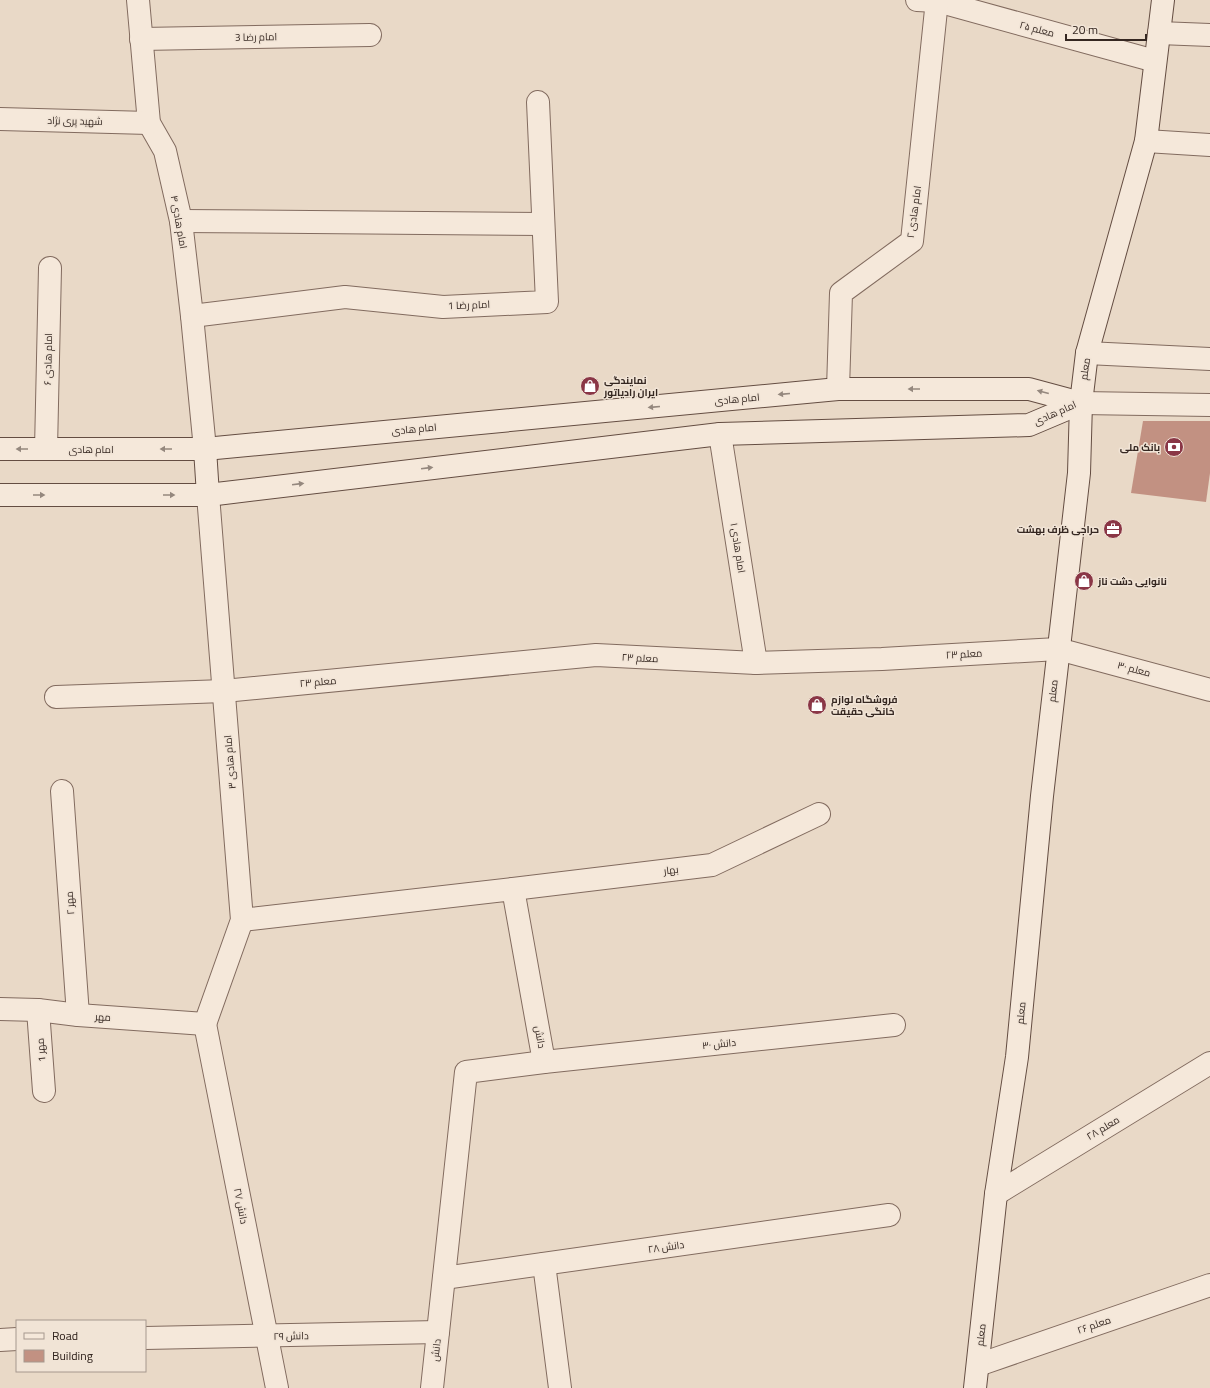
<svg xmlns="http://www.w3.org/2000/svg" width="1210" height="1388" viewBox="0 0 1210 1388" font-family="Georgia,Cairo,serif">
<rect width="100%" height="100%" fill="#e9d9c7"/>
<path fill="#c29182" d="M1143 421H1210V473L1206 502 1131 493Z"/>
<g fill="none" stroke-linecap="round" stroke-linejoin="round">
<defs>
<g id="street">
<path d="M138 0 149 123 165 151 181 221 192 316 205 449"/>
<path d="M917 0 937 1 1155 61"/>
<path d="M1159 33 1210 35"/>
<path d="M141 39 370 35"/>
<path d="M0 119 149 123"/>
<path d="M1146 141 1210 145"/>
<path d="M181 221 543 224"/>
<path d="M192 316 345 297 443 307 547 302 538 102"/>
<path d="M1087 353 1210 359"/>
<path d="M838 389 841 293 912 241 937 0"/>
<path d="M1081 403 1210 405"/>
<path d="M720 434 756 663"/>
<path d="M46 449 50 268"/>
<path d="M56 697 224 691 596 655 756 663 882 659 1058 649 1210 690"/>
<path d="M62 791 78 1015"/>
<path d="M513 889 712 865 819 814"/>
<path d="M242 920 513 889 544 1062"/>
<path d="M0 1009 38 1010 78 1015 205 1024"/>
<path d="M38 1010 44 1091"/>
<path d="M205 1024 242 920 208 495"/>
<path d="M205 1024 277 1388"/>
<path d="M996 1194 1210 1063"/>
<path d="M544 1264 560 1388"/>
<path d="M444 1278 889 1215"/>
<path d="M145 1338 438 1332"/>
<path d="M0 1340 17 1339"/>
<path d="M978 1365 1210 1285"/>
<path d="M432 1388 466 1072 544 1062 894 1025"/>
</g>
<g id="secondary">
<path d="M0 449H205L838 389H1029L1081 403"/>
<path d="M205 449 208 495"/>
<path d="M0 495H208L720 434 1029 425 1081 403"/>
<path d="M975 1388 996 1194 1017 1057 1042 796 1079 473 1081 403 1087 353 1146 141 1163 0"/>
</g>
</defs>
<use href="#street" stroke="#826b5f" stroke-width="24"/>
<use href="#secondary" stroke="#644d42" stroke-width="24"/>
<use href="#street" stroke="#f5e8da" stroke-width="22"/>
<use href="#secondary" stroke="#f5e8da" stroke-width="22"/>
</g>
<defs><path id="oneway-solid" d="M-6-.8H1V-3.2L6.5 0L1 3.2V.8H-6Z"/></defs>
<g fill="#95887e">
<use href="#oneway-solid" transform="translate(914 389) rotate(180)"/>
<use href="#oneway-solid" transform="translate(1043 392) rotate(-165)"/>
<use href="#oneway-solid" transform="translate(784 394) rotate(175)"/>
<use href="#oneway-solid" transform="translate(654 407) rotate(175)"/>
<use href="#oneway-solid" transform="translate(22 449) rotate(180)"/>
<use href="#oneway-solid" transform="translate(166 449) rotate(180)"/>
<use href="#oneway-solid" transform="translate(427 468) rotate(-7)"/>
<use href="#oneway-solid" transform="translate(298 484) rotate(-7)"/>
<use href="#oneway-solid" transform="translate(39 495)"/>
<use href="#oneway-solid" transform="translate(169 495)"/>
</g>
<defs>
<symbol id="shop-disc" viewBox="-11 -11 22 22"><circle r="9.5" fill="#8a3646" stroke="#f1e4d6"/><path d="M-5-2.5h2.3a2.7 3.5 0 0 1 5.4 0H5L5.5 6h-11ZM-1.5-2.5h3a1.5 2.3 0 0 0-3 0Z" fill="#fff"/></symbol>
<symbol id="bank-disc" viewBox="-11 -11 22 22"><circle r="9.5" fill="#8a3646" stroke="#f1e4d6"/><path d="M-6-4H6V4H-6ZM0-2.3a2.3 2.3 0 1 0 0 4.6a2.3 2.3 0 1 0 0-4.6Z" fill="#fff"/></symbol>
<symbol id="office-disc" viewBox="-11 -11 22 22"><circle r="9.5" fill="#8a3646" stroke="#f1e4d6"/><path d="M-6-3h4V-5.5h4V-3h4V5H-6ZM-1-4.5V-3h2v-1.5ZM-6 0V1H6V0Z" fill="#fff"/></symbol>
</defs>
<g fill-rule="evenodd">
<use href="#shop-disc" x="579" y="375" width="22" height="22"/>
<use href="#bank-disc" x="1163" y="436" width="22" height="22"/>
<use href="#office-disc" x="1102" y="518" width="22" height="22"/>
<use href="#shop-disc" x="1073" y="570" width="22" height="22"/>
<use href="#shop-disc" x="806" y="694" width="22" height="22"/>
</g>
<g text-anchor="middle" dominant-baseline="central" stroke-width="3" stroke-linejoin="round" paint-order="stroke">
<g font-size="10" fill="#352721" stroke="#f1e4d6">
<text transform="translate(1037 29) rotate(15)">معلم ۲۵</text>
<text transform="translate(256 37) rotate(-1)">امام رضا 3</text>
<text transform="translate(75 121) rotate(1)">شهید پری نژاد</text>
<text transform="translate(914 212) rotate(-82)">امام هادی ٢</text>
<text transform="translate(179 222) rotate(80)">امام هادی ۴</text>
<text transform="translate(469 305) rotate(-2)">امام رضا 1</text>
<text transform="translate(48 359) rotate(-89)">امام هادی ۶</text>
<text transform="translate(1085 369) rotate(-82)">معلم</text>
<text transform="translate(737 399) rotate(-5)">امام هادی</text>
<text transform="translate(1055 413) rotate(-24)">امام هادی</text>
<text transform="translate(414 429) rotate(-5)">امام هادی</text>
<text x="91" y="449">امام هادی</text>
<text transform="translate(738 548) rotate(81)">امام هادی ١</text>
<text transform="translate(964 654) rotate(-3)">معلم ۲۳</text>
<text transform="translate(640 658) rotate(3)">معلم ۲۳</text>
<text transform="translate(1134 669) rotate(15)">معلم ۳۰</text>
<text transform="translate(318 682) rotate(-5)">معلم ۲۳</text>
<text transform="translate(1053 691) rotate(-84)">معلم</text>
<text transform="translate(230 762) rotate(-95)">امام هادی ٣</text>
<text transform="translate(671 870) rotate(-7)">بهار</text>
<text transform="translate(70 903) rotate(-94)">مهر ۲</text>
<text transform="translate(1021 1013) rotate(-85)">معلم</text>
<text transform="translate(103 1017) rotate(4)">مهر</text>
<text transform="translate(540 1037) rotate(80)">دانش</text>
<text transform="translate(719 1044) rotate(-6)">دانش ۳۰</text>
<text transform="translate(41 1050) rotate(-95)">مهر 1</text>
<text transform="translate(1103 1128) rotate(-31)">معلم ۲۸</text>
<text transform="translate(241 1206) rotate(79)">دانش ۲۷</text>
<text transform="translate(666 1247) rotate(-8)">دانش ۲۸</text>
<text transform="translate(1094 1325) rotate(-19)">معلم ۲۶</text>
<text transform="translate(981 1335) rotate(-84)">معلم</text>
<text transform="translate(291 1336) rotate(-1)">دانش ٢٩</text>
<text transform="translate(436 1350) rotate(-84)">دانش</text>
</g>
<g font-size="10" font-weight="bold" fill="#352721" stroke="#f1e4d6" text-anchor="start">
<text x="604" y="380">نمایندگی<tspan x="604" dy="12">ایران رادیاتور</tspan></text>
<text x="1160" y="447" text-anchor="end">بانک ملی</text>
<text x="1099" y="529" text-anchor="end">حراجی ظرف بهشت</text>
<text x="1098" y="581">نانوایی دشت ناز</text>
<text x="831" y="699">فروشگاه لوازم<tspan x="831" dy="12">خانگی حقیقت</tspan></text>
</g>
</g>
<rect x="16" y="1320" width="130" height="52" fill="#f1e4d6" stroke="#a6988e"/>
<rect x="24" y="1333" width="20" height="6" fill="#f5e8da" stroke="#a6988e"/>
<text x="52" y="1340" font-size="12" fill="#352721">Road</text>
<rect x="24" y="1350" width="20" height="12" fill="#c29182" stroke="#a6988e"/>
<text x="52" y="1360" font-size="12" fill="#352721">Building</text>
<path d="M1066 34v6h80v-6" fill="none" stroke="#352721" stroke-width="2"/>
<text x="1072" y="34" font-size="12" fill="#352721" stroke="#f1e4d6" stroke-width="3" paint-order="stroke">20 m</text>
</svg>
